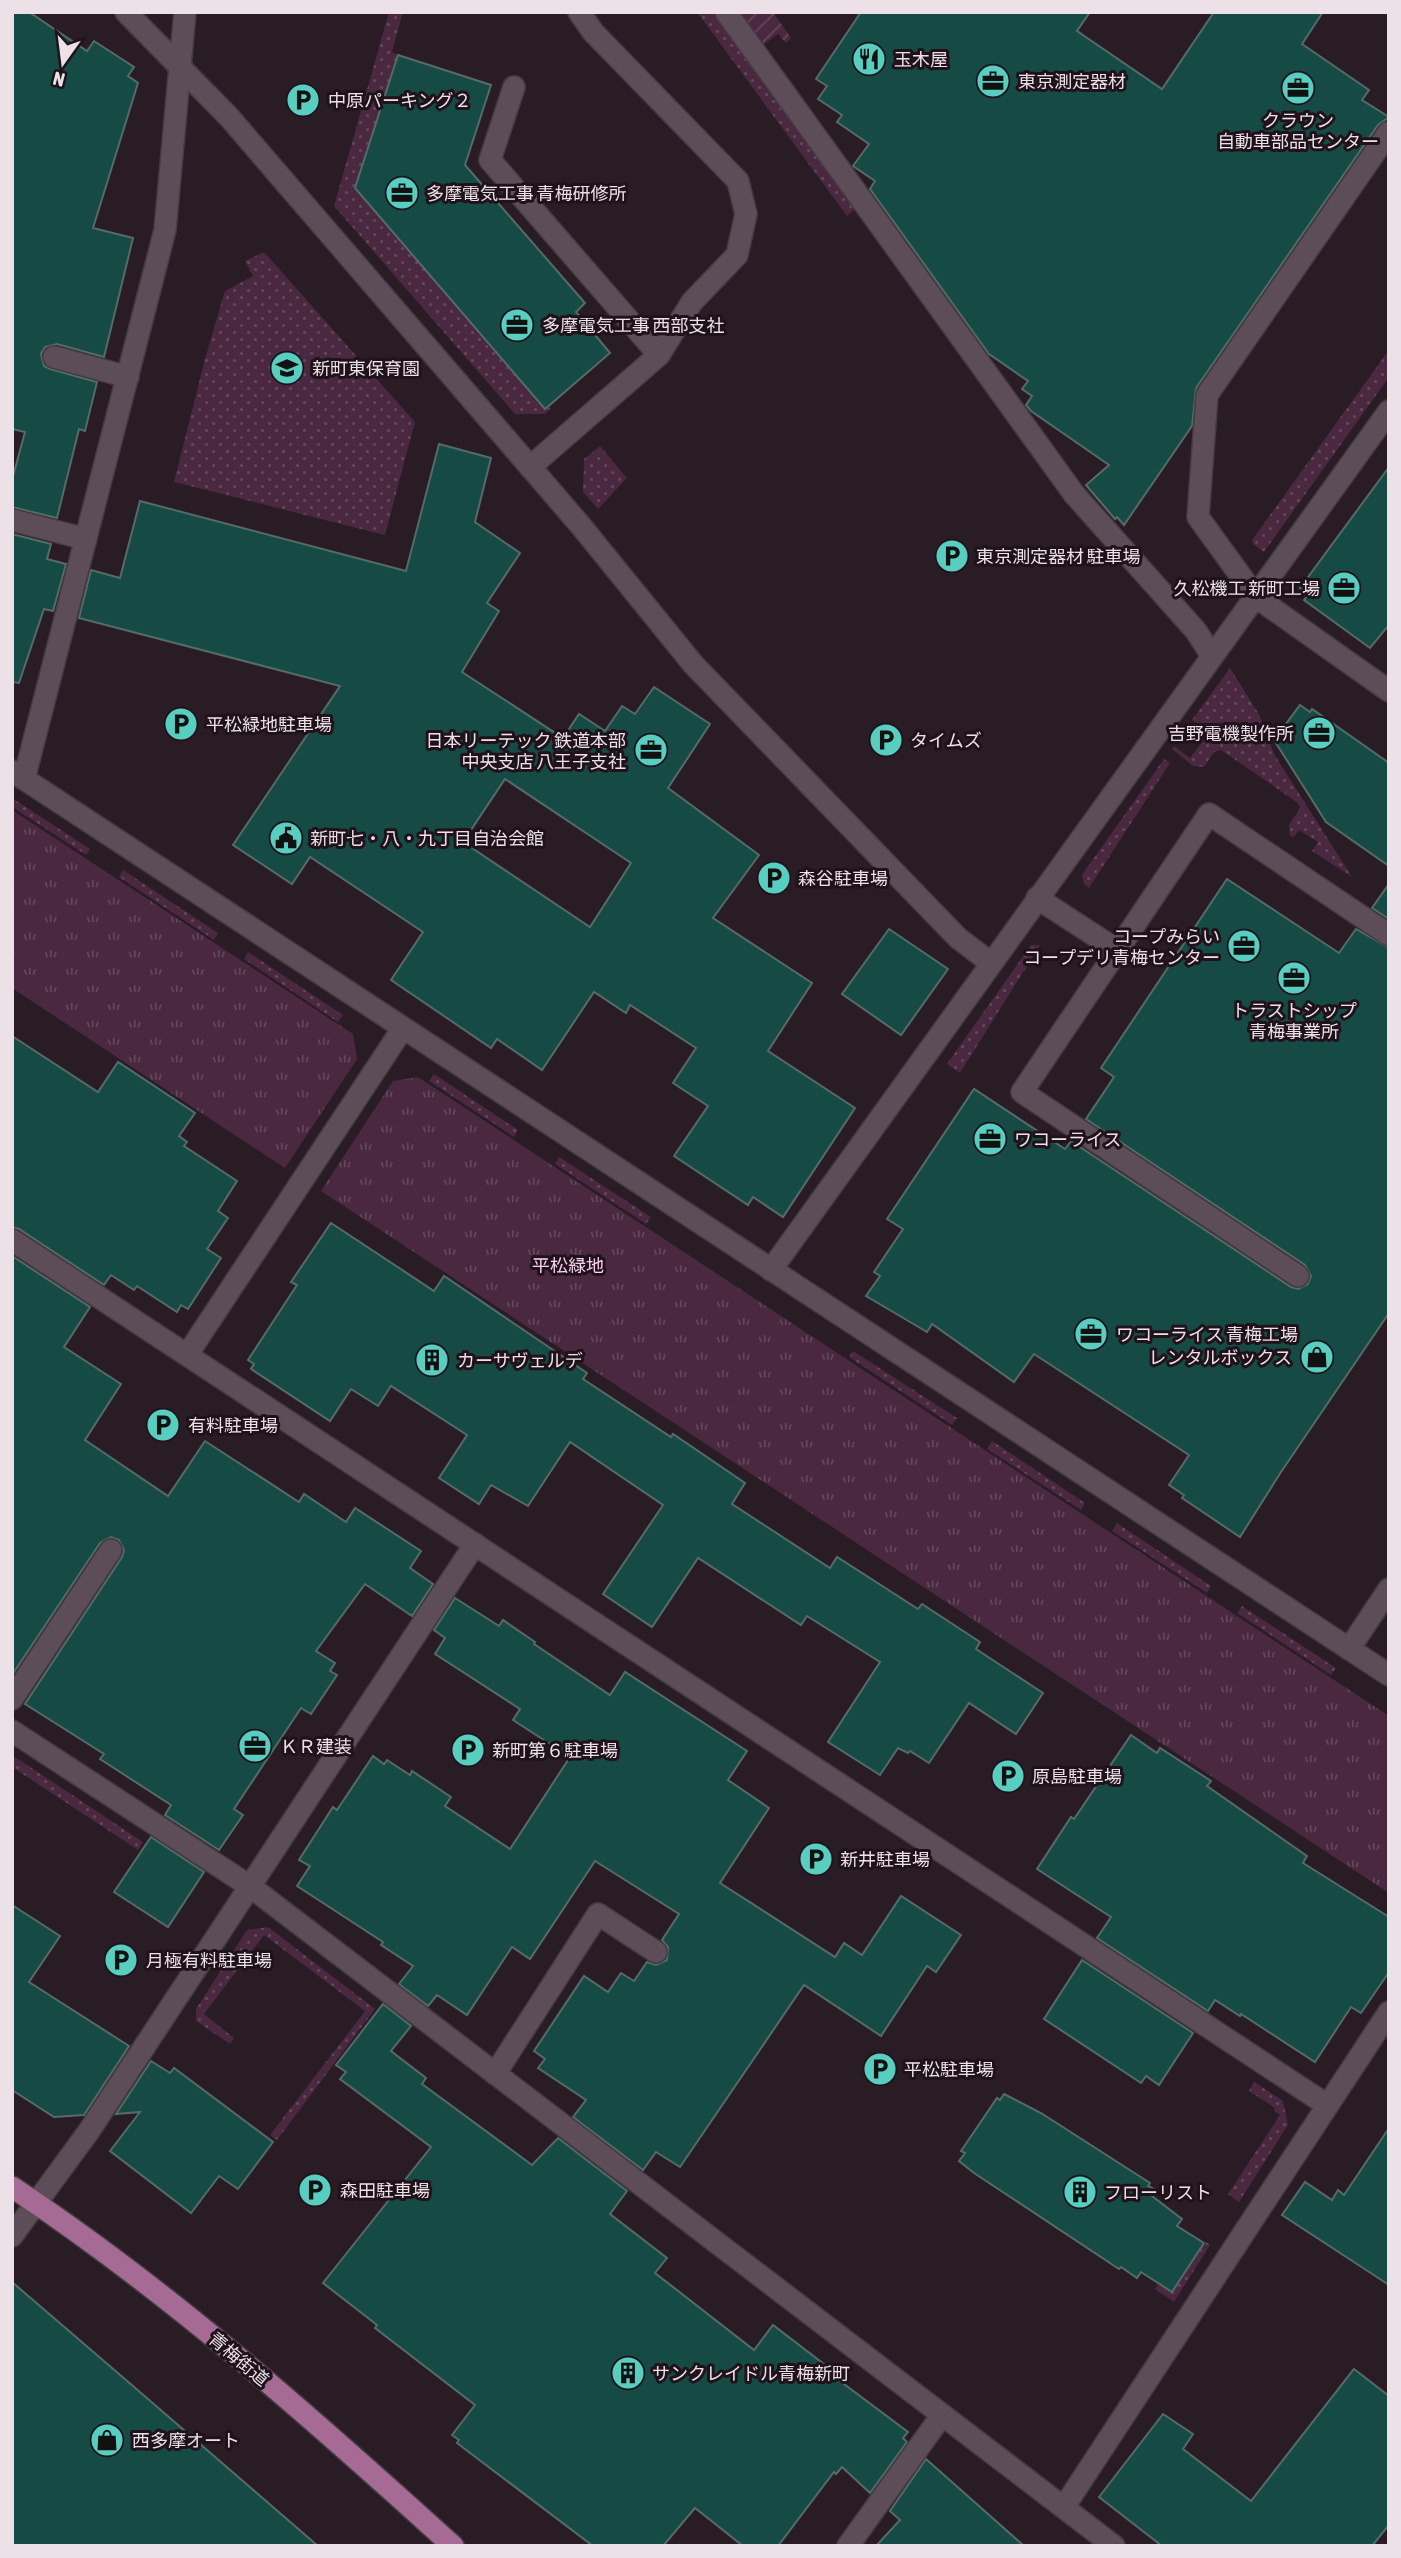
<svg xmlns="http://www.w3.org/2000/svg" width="1401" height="2558" viewBox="0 0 1401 2558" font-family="'Asap Condensed','Noto Sans JP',sans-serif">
<defs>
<pattern id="grass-dots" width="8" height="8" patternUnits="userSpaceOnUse" patternTransform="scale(1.75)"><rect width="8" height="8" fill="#492840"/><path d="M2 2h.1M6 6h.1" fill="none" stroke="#63475c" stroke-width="1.8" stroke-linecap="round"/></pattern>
<pattern id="park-tufts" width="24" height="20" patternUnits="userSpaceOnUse" patternTransform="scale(1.75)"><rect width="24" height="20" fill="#492840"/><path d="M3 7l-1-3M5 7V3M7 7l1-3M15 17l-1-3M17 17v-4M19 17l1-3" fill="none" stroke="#63475c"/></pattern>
<pattern id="garden-furrows" width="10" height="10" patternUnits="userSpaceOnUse" patternTransform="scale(1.75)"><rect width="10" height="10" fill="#492840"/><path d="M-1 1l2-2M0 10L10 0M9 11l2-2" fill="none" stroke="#63475c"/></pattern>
</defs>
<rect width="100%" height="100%" fill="#291c25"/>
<g fill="url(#grass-dots)">
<path d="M389 12H403L392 52 398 55 355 188 549 405 551 408 545 414H515L334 206Z"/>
<path d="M697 12H713L856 208 847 216Z"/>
<path d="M264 252 415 422 385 535 174 482 205 359 225 291 253 276 245 261Z"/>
<path d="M1389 350V377L1264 552 1253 544 1252 540Z"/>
<path d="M600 446 627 478 598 509 583 492 584 459Z"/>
<path d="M1230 668 1260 716 1274 754 1352 877 1312 851 1318 842 1299 830 1294 837 1290 836 1289 825 1300 808 1298 803 1221 750 1214 752 1204 767 1193 766 1172 749 1174 746 1190 758 1209 733 1192 720Z"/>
<path d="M1164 759 1170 763 1089 888 1084 884 1082 875Z"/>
<path d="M12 798 90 849 86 855 12 807Z"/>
<path d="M123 870 218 933 214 940 119 877Z"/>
<path d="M1031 945H1040L960 1073 947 1064Z"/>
<path d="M248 952 343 1015 338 1022 244 959Z"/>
<path d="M434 1074 518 1130 514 1137 429 1081Z"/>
<path d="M559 1157 651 1217 646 1224 555 1164Z"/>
<path d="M853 1351 957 1418 952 1425 849 1357Z"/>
<path d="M992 1441 1085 1503 1081 1510 987 1449Z"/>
<path d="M1117 1523 1211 1586 1207 1593 1112 1531Z"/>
<path d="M1242 1606 1336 1668 1331 1675 1237 1613Z"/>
<path d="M12 1755 143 1842 138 1850 12 1767Z"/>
<path d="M268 1927 375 2009 277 2140 270 2135 365 2011 264 1935 204 2014 234 2038 230 2044 196 2021V2009L247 1930Z"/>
<path d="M1254 2082 1283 2101 1288 2125 1239 2202 1228 2194 1280 2115 1274 2111 1275 2108 1249 2091Z"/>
<path d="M1206 2242 1210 2245 1174 2302 1155 2289 1158 2284 1172 2293Z"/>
</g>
<g fill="url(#park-tufts)">
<path d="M12 810 353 1034 357 1059 285 1168 12 988Z"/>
<path d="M418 1077 1389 1716V1893L321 1191 393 1081Z"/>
</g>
<path fill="url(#garden-furrows)" d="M739 12H773L791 38 786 43 778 34 763 45Z"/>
<g fill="#164a44" stroke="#556b68" stroke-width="2" fill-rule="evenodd">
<path d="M12 12H29L87 51 94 41 134 67 128 76 138 83 93 228 133 238 104 357 57 344 45 347 41 354 44 366 50 369 97 382 85 431 79 429 57 518 12 507V480L25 432 12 429Z"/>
<path d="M861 12H1090L1077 31 1162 89 1214 12H1323L1302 44 1369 90 1362 100 1389 117 1378 125 1196 388 1192 426 1124 525 1117 517 1115 519 1086 485 1109 465 1031 411 1026 405 1032 396 1022 389 1028 381 989 354 870 189 875 181 853 166 869 144 837 122 842 115 818 99 827 86 816 79Z"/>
<path d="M398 55 491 85 465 165 585 303 576 312 610 353 545 409 355 188Z"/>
<path d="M439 444 491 458 475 522 520 553 487 603 499 611 462 672 563 738 579 714 605 731 622 706 635 714 654 687 710 724 668 788 759 855 713 918 812 983 768 1051 855 1108 783 1217 753 1197 748 1205 674 1156 708 1106 673 1083 696 1048 630 1005 626 1013 594 992 542 1070 497 1039 491 1048 391 980 423 932 310 857 292 884 233 845 340 686 79 618 91 570 120 578 140 501 406 571ZM505 779 631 863 590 927 463 842Z"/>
<path d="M1389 467V625L1370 648 1304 600 1309 594 1300 588Z"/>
<path d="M12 534 51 544 47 559 66 564 53 611 44 609 19 683 12 682Z"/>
<path d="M1300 705 1310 712 1312 709 1389 763V866L1326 822 1274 740Z"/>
<path d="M1227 879 1339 953 1356 929 1389 948V1313L1281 1472 1240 1537 1182 1498 1184 1495 1169 1485 1189 1455 1034 1354 1014 1382 932 1324 927 1332 866 1296 880 1276 874 1272 903 1229 887 1219 974 1089 1065 1149 1071 1141 1291 1287 1298 1289 1308 1284 1311 1276 1305 1265 1086 1119 1114 1077 1101 1068Z"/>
<path d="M1389 884V919L1372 908Z"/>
<path d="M889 929 948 969 901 1035 842 994Z"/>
<path d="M12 1036 98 1092 118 1062 195 1113 179 1136 187 1142 184 1146 237 1181 218 1211 228 1218 207 1249 221 1258 188 1309 181 1305 177 1312 137 1286 134 1290 111 1275 104 1285 19 1229 12 1227Z"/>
<path d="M331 1223 434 1291 444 1276 587 1373 583 1379 671 1437 673 1434 745 1483 732 1504 830 1568 837 1557 918 1609 922 1604 980 1642 976 1649 1043 1693 1016 1734 969 1703 929 1763 910 1751 908 1753 898 1748 880 1775 828 1742 880 1662 807 1616 801 1625 698 1558 652 1627 603 1594 663 1505 570 1442 528 1506 491 1485 479 1504 439 1478 467 1435 391 1386 378 1406 351 1389 330 1421 251 1369 254 1364 248 1360 297 1285 291 1282Z"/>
<path d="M12 1256 90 1307 64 1347 121 1384 85 1440 168 1496 205 1441 299 1502 304 1494 346 1522 355 1508 421 1551 410 1568 433 1584 412 1616 365 1584 316 1651 335 1663 330 1671 337 1675 311 1714 301 1708 234 1809 243 1815 219 1850 165 1815 171 1805 100 1759 104 1754 25 1704 122 1557 124 1550 119 1540 111 1537 100 1543 12 1675Z"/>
<path d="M455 1598 499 1626 503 1620 535 1642 534 1644 610 1695 625 1672 747 1751 728 1780 769 1808 720 1883 835 1957 844 1943 862 1955 901 1896 961 1935 936 1972 927 1966 881 2036 804 1985 680 2167 656 2152 643 2170 573 2117 586 2100 538 2068 545 2059 534 2051 584 1976 608 1992 621 1973 634 1981 647 1962 656 1965 667 1960 668 1947 662 1940 679 1914 595 1861 530 1959 512 1947 467 2015 437 1995 428 2006 399 1984 413 1966 381 1945 383 1942 297 1886 310 1866 299 1860 333 1807 337 1810 373 1756 384 1764 387 1760 410 1775 412 1771 451 1797 445 1806 510 1849 570 1757 513 1720 520 1709 435 1654 445 1638 434 1630Z"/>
<path d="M1131 1735 1157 1753 1160 1748 1211 1781 1207 1786 1307 1856 1303 1863 1389 1917V1972L1361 2013 1351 2007 1315 2062 1241 2014 1240 2016 1215 2000 1208 2011 1097 1938 1111 1917 1037 1869 1071 1817 1074 1819Z"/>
<path d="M151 1837 204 1872 168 1927 114 1892Z"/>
<path d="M12 1905 60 1936 29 1982 129 2046 84 2115 54 2117 12 2090Z"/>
<path d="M1082 1960 1193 2033 1159 2085 1146 2076 1141 2083 1044 2019Z"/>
<path d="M383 2004 411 2026 391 2051 426 2078 422 2084 532 2165 558 2138 627 2191 610 2214 667 2258 655 2273 754 2350 773 2325 842 2378 840 2381 908 2432 903 2438 907 2442 870 2493 842 2467 836 2474 834 2472 778 2546H743L695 2508 663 2546H593L457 2443 459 2440 452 2435 475 2405 375 2328 377 2325 323 2283 431 2147 340 2079 346 2072 336 2065Z"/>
<path d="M151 2061 170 2073 174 2068 273 2142 238 2189 219 2176 191 2213 110 2151 140 2112 116 2114Z"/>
<path d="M1004 2094 1041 2113 1150 2183 1148 2186 1156 2190 1152 2196 1182 2219 1177 2226 1204 2243 1172 2292 1141 2272 1137 2278 1121 2267 1119 2269 974 2173 959 2161 965 2153 961 2151 997 2098 1000 2100Z"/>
<path d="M1389 2128V2285L1282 2215 1305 2182 1332 2200 1338 2190 1344 2195Z"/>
<path d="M12 2282 133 2386 318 2546H12Z"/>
<path d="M1354 2369 1389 2396V2525L1372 2546H1162L1099 2497 1163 2414 1193 2434 1183 2449 1251 2501Z"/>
<path d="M926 2459 1024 2546H876L900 2520 890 2511Z"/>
</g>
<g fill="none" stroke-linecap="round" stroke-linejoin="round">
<defs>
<g id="minor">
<path d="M126 12 229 117 581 526 693 664 958 938 991 963"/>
<path d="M726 12 1074 494 1196 631 1212 656"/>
<path d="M514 87 490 160 659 355"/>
<path d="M1389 132 1207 395 1198 517 1256 597 1389 691"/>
<path d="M54 357 128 377"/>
<path d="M530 467 659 355 692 302 737 255 746 214 738 181 593 32 579 12"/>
<path d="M12 520 86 539"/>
<path d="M12 771 1389 1675"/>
<path d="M24 779 165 230 185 12"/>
<path d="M1037 898 1117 950"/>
<path d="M12 1240 1327 2105"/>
<path d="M771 1270 1389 411"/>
<path d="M1298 1276 1022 1092 1209 814 1389 935"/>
<path d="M187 1355 403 1028"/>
<path d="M1349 1649 1389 1589"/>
<path d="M12 1699 111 1550"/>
<path d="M12 1731 251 1887 1114 2546"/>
<path d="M495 2074 598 1914 656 1952"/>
<path d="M12 2236 89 2131 475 1544"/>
<path d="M1064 2507 1389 2012"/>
<path d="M848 2546 942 2415"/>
</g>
<path id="major" d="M12 2187C170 2292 313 2419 453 2546"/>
</defs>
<use href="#minor" stroke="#453b42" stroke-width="24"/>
<use href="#major" stroke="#453b42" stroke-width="24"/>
<use href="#minor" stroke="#5d4d58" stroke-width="21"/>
<use href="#major" stroke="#a66b95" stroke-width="21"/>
</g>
<defs>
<symbol id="restaurant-disc" viewBox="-11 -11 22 22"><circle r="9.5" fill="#58cec1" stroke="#20121b"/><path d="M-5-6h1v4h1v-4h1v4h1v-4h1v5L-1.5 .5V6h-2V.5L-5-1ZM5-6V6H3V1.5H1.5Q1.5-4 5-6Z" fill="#111"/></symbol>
<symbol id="office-disc" viewBox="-11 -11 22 22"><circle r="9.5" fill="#58cec1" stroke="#20121b"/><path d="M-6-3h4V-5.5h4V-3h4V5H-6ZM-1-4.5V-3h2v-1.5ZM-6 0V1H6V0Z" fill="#111"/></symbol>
<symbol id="parking-disc" viewBox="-11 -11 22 22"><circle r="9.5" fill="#58cec1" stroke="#20121b"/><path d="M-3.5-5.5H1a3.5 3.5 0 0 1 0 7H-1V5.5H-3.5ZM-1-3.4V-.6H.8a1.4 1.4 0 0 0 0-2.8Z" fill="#111"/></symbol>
<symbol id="school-disc" viewBox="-11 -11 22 22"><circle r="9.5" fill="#58cec1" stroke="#20121b"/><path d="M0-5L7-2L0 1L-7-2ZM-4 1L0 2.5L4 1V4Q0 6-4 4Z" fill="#111"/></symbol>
<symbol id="civic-disc" viewBox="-11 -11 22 22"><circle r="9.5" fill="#58cec1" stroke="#20121b"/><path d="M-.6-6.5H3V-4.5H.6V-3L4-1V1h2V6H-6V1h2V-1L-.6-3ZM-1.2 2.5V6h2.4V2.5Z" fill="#111"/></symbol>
<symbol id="shop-disc" viewBox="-11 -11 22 22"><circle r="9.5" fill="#58cec1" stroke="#20121b"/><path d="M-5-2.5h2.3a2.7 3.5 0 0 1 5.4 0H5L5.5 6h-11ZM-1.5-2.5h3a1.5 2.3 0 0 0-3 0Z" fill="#111"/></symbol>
<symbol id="building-disc" viewBox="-11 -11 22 22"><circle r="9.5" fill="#58cec1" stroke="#20121b"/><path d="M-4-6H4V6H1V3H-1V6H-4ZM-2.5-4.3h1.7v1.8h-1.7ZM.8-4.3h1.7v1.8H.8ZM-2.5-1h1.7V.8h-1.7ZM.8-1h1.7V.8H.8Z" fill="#111"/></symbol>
</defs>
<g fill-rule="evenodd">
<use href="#restaurant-disc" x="850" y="40" width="38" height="38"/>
<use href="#office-disc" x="974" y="62" width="38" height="38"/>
<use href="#office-disc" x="1279" y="69" width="38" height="38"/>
<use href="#parking-disc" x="284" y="81" width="38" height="38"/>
<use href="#office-disc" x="383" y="174" width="38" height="38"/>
<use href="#office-disc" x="498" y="306" width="38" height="38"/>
<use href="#school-disc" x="268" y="349" width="38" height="38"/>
<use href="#parking-disc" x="933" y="537" width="38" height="38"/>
<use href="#office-disc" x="1325" y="569" width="38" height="38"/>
<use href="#parking-disc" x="162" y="705" width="38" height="38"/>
<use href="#office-disc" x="1300" y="714" width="38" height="38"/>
<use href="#parking-disc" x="867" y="721" width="38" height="38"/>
<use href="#office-disc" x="632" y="731" width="38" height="38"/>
<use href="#civic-disc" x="267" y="819" width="38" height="38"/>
<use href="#parking-disc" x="755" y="859" width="38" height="38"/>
<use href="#office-disc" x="1225" y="927" width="38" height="38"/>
<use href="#office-disc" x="1275" y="959" width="38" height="38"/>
<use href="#office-disc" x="971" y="1120" width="38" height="38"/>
<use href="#office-disc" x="1072" y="1315" width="38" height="38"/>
<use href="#shop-disc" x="1298" y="1338" width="38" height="38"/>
<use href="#building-disc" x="413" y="1341" width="38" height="38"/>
<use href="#parking-disc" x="144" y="1406" width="38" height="38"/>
<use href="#office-disc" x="236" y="1727" width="38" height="38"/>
<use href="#parking-disc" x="449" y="1731" width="38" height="38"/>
<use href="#parking-disc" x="989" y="1757" width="38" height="38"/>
<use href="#parking-disc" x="797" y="1840" width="38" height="38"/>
<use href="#parking-disc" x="102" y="1941" width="38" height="38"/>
<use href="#parking-disc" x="861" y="2050" width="38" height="38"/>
<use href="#parking-disc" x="296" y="2171" width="38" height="38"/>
<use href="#building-disc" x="1061" y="2173" width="38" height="38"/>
<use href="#building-disc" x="609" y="2354" width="38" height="38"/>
<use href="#shop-disc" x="88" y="2421" width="38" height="38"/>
</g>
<g text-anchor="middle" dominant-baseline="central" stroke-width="6" stroke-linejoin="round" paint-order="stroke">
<g font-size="18" fill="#ebe1e7" stroke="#20121b" text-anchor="start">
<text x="894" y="59">玉木屋</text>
<text x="1018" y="81">東京測定器材</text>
<text x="328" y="100">中原パーキング２</text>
<text x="1298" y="120" text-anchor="middle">クラウン<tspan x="1298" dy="21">自動車部品センター</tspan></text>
<text x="426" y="193">多摩電気工事 青梅研修所</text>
<text x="542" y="325">多摩電気工事 西部支社</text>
<text x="312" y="368">新町東保育園</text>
<text x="976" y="556">東京測定器材 駐車場</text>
<text x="1320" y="588" text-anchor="end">久松機工 新町工場</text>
<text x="206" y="724">平松緑地駐車場</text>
<text x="1294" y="733" text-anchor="end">吉野電機製作所</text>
<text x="626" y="740" text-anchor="end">日本リーテック 鉄道本部<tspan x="626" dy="21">中央支店 八王子支社</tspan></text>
<text x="910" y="740">タイムズ</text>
<text x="310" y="838">新町七・八・九丁目自治会館</text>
<text x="798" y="878">森谷駐車場</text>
<text x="1220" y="936" text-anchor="end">コープみらい<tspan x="1220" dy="21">コープデリ青梅センター</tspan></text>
<text x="1294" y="1010" text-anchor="middle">トラストシップ<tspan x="1294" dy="21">青梅事業所</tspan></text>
<text x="1014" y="1139">ワコーライス</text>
<text x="1116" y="1334">ワコーライス 青梅工場</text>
<text x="1292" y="1357" text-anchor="end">レンタルボックス</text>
<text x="457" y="1360">カーサヴェルデ</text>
<text x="188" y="1425">有料駐車場</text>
<text x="280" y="1746">ＫＲ建装</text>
<text x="492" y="1750">新町第６駐車場</text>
<text x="1032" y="1776">原島駐車場</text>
<text x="840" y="1859">新井駐車場</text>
<text x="146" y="1960">月極有料駐車場</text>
<text x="904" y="2069">平松駐車場</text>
<text x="340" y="2190">森田駐車場</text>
<text x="1104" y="2192">フローリスト</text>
<text x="652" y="2373">サンクレイドル青梅新町</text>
<text x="132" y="2440">西多摩オート</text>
</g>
<g font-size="18" fill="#fbd1ed" stroke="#20121b">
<text x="568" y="1265">平松緑地</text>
</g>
<g font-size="18" fill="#ebe1e7" stroke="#20121b">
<text transform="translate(239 2359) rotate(40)">青梅街道</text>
</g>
</g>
<rect width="1401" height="2558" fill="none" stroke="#ebe1e7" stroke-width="28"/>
<g transform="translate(63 63) rotate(194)" stroke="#20121b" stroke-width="5" paint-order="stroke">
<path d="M0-5L12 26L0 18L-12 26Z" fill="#ebe1e7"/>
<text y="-10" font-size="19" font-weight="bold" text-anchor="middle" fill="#ebe1e7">N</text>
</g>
</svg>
